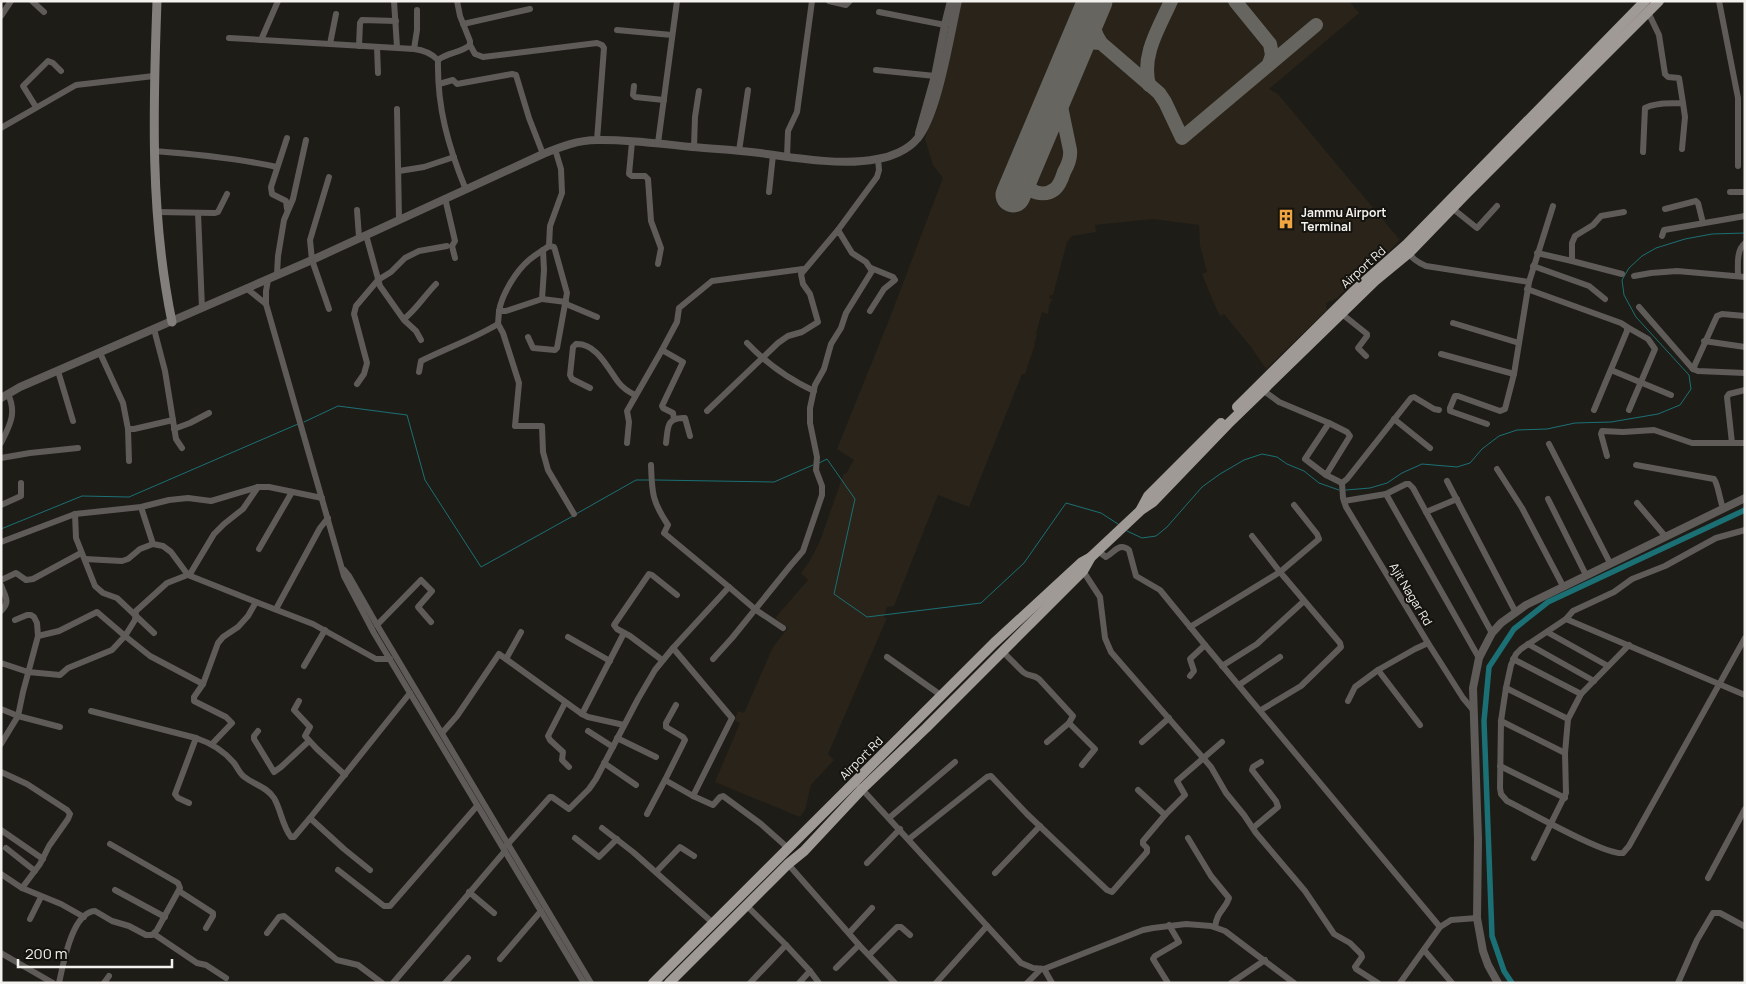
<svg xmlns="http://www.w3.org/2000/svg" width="1746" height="984" viewBox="0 0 1746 984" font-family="Manrope,sans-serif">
<rect width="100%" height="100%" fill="#1e1c17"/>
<path fill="#292319" d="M962 1H1349L1359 13 1269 89 1278 94 1400 240 1378 262 1376 260 1337 298 1326 303 1327 310 1266 369 1251 347 1224 314 1220 316 1213 301 1202 274 1207 272 1200 245 1199 225 1153 219 1095 225 1096 232 1072 236 1067 242 1053 295H1050L1049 298 1052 299 1049 306 1048 314 1042 312 1036 334 1037 335 1034 344H1035L1025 374H1022L969 507 938 495 894 606 887 607 884 618H887L828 754 834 760 811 785 805 810 800 817 715 782 740 723 734 720 738 711 744 713 773 647 788 628 775 618 808 580 801 573 809 562 820 541 844 473 846 474 854 460 837 449 889 320 943 178 933 165 925 139Z"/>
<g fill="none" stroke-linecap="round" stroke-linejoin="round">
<g stroke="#1b7075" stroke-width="1">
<path d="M304 422 338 406 407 415 425 480 481 567 573 516"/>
<path d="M819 463 827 459 855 499 834 594 867 617 981 603 1024 563 1066 503 1101 513 1118 524"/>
<path d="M655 480 774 482 813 465"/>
<path d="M1346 490 1370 488 1387 483 1402 473 1422 464 1457 467 1470 463 1482 449 1499 436 1517 430 1547 429 1575 423 1611 422 1658 414 1680 405 1691 389 1689 375 1636 317 1624 295 1622 280 1629 268 1642 256 1656 248 1685 239 1712 234 1745 233"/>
<path d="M576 514 636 480H649"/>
<path d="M1 529 82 496 129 497 298 424"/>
<path d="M1127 531 1142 538 1156 536 1167 527 1202 487 1220 474 1244 460 1262 454 1277 457 1287 464 1304 471 1319 483 1339 490"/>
</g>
<path stroke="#1b7075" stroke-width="5.5" d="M1512 983 1504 971 1492 936 1484 721 1489 667 1514 629 1548 602 1745 510"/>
<g stroke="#676560" stroke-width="14">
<path d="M1235 1 1270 44 1272 55 1269 64"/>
<path d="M1091 11C1092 23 1094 33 1101 43L1159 93 1165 102 1182 138 1316 25"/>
<path d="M1077 45 1086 42 1101 43"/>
<path d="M1149 85C1141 55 1159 28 1171 1"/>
<path d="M1041 131C1034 142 1022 155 1020 168 1017 186 1040 201 1055 189 1060 185 1062 178 1064 172 1068 165 1071 158 1070 150L1059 97V88"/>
</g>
<path stroke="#676560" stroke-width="35" d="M1013 195 1095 1"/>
<g stroke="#5e5b59" stroke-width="6">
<path d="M32 1 44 12"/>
<path d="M394 1 397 47"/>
<path d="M829 1 846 5 850 1"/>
<path d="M1719 1 1738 98V166"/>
<path d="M879 12 945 25"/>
<path d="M1648 12 1659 35 1665 74 1668 77 1679 78 1683 103"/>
<path d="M1 16 11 1"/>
<path d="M463 24 530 9"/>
<path d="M617 30 672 35"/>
<path d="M229 38 414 49C424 50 431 53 438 60 437 107 448 146 466 190"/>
<path d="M261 40 278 1"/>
<path d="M330 44 336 14"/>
<path d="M470 45 475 54 483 57 597 43 602 45 604 48 597 140"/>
<path d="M359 46 360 23 362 20 396 21"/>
<path d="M377 47 378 73"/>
<path d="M414 49 417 30V10"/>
<path d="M438 60C448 52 461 53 470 45V41L460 16 457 1"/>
<path d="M876 70 935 76"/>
<path d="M439 84 453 80 457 84 512 74 516 75 529 118 543 154"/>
<path d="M634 86 633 95 635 97 664 100"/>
<path d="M36 107 23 86 48 61 53 63 61 71"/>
<path d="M397 109 399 219"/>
<path d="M1 128 76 85 154 76"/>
<path d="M287 138 271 187 272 194 286 201 287 209"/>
<path d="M632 142 629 174 632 176H645L648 179 651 221 661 248 658 264"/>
<path d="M658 143 677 1"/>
<path d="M694 147 695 117 699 91"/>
<path d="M154 151C195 154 236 158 277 167"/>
<path d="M739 151 748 90"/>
<path d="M1643 152 1645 108C1656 102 1671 104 1683 103L1685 117 1682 149"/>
<path d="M787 157 788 131 797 112 812 1"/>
<path d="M399 171 424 167 454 157"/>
<path d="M329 177 310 240 312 260 329 309"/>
<path d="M769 192 773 155"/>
<path d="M1730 192H1745"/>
<path d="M445 198 455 241 452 246 455 258"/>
<path d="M1452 208 1477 228 1497 206"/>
<path d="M1665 209 1696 201 1698 203 1703 223"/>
<path d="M357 210 359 237"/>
<path d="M157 212 215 213 218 212 227 194"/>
<path d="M198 213 202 308"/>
<path d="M838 230 877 177 879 170 878 159"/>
<path d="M366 235 380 286 404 320 416 331 421 340"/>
<path d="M1662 236 1664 230 1745 216"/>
<path d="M549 246 550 226 562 193 561 169 555 149"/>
<path d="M543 250 544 270 542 299 566 302"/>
<path d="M1409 253C1413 260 1419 263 1426 266L1529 282 1514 374 1505 409 1500 411 1458 396H1455L1450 408V411L1487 424"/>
<path d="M1537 253 1572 261V243L1575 236 1593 225 1601 216 1624 212"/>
<path d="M1572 261 1622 274"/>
<path d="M1533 266 1589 286 1605 299"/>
<path d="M277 274 278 256 284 220 293 199 306 140"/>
<path d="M1634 276 1651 273 1677 271 1745 277"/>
<path d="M1738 276C1738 266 1736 250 1745 243"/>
<path d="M268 280 266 291V304L344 576 374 633 584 983"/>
<path d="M1529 282 1553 206"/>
<path d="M246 288 266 304"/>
<path d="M1527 289 1621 323 1627 327V331L1594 410"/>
<path d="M542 299 506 311H499C502 294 516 271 529 260 535 255 542 251 549 246"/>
<path d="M566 304 597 317"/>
<path d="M1639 307 1693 369"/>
<path d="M499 311 498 324 503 333 519 383 515 426H542L543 452 548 470 574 514"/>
<path d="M870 311 884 289 895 280 893 277 871 268"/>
<path d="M1342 314 1367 334V336L1358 348 1366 356"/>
<path d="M1745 316 1722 314 1717 316 1693 369 1698 371 1745 373"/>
<path d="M404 319C416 310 425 295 436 284"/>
<path d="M1453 323 1519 343"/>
<path d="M1627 327 1648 339 1655 349 1629 410"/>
<path d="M154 329 165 371 176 439 182 448"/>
<path d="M528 337 533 348 555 350 557 348 567 293 555 250 554 247 549 246"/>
<path d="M1704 341 1745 347"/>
<path d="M747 343C767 364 788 379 814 391"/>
<path d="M662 350 677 322 679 308 712 281 803 269"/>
<path d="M100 353 123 403 128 429H134L173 420"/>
<path d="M1441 354 1514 374"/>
<path d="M1611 370 1671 395"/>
<path d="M58 371 73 421"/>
<path d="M419 372 421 361C447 348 473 339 498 324"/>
<path d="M357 384 364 374 367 363 354 314 356 306 378 280 391 272 405 258 419 251 447 246"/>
<path d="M590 388 572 379 570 375 573 347 576 344C597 343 608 369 619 383 623 388 629 392 635 395"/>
<path d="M1264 391 1279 402 1329 423 1305 459 1326 475 1342 483"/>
<path d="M707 411 778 343 788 336 802 332 818 322 810 294 803 284 801 274 838 230 852 253 866 262 872 271 846 313 841 328 831 344 824 369 815 385 810 408V423L817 457 816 470 822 486V495L803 551 791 565 732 638 713 659"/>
<path d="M1394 419 1430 448"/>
<path d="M128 429 129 461"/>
<path d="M174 429 190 423 209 413"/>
<path d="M1 443C10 425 17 413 8 394"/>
<path d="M627 443 629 422 627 411 662 350 683 362 662 406 663 408 673 413 674 419"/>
<path d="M666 443C668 428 666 417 685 418L690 436"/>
<path d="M1732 443 1727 397 1729 394 1745 390"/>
<path d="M1549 444 1610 563"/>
<path d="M1607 456 1601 434 1602 431 1623 432 1654 430 1692 443H1745"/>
<path d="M1 458 30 453 78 448"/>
<path d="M1636 465 1714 479C1718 484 1720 501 1723 508"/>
<path d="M1497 469 1522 508 1563 586"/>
<path d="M1326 475 1350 436 1347 432 1329 423"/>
<path d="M1447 481 1515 611"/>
<path d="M1342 483 1343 498 1346 507 1428 643 1463 698 1474 711"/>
<path d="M1342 483 1347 479 1411 398 1414 397 1434 409 1439 410"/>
<path d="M1386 494 1406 484H1409L1413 488 1492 633"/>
<path d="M1548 499 1586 575"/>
<path d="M1344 501 1386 494 1479 658"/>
<path d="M1637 503 1665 536"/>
<path d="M1 505 21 496V483"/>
<path d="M1426 512 1457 499"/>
<path d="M75 514 76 538 95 586 103 593 117 598 154 633"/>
<path d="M1745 530 1716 538 1665 566 1632 579 1614 592 1573 611 1566 619 1521 649 1516 654 1511 665 1506 688 1501 721 1500 788 1501 794 1507 801C1528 811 1606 856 1623 853L1629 846 1745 638"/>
<path d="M1 542 75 514 141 507 169 500 188 498 211 501 258 487H269L322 498"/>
<path d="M259 549 292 492"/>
<path d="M1098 551 1106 557C1115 552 1119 542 1129 550L1136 576 1160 590 1205 645 1190 659 1194 671 1190 676"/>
<path d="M85 559 122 561 128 559 140 549 153 544"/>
<path d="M344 570 349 576 377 625 591 983"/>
<path d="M1083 571 1100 597 1105 638 1111 652 1211 767 1226 793 1244 815 1256 833 1305 891 1334 934 1350 943 1361 954 1362 957 1355 967 1356 969 1378 983"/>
<path d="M1 580 16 573 26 580 33 579 81 553"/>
<path d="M1 585C5 596 11 602 1 611"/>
<path d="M729 587 756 610 783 628"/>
<path d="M256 602 313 624 376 659H390"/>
<path d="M276 609 320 528 328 518"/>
<path d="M1566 619 1745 695"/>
<path d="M377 625 421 580 432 591 418 607 431 622"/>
<path d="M1190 627 1280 572 1252 536"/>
<path d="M1547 632 1608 666"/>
<path d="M38 636 59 631 97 612 125 636 135 620 136 611 167 583 190 574 214 534 224 524 243 509 258 487"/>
<path d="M568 637 610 661"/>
<path d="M1528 644 1594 681"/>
<path d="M1205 645 1440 927"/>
<path d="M673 648 732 718 693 796 665 780 685 740 683 737 666 727V723L676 705"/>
<path d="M1002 651 1023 672C1029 677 1033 674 1039 679L1073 716 1069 723 1047 742"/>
<path d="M887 657 942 696"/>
<path d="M506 659 521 632"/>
<path d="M1513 659 1581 694"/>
<path d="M662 660 630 636 617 629 614 625 649 574 652 575 677 595"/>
<path d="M1 663 28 672 60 675 68 668 112 650 125 636 150 656 203 684 218 643 223 637 238 627 248 616 256 602 188 575 171 552 163 546 153 544 141 507"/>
<path d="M304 666 325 630"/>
<path d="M1222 666 1257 644 1304 601"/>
<path d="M203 684 194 697V701L226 717 232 723 212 744"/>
<path d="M1239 685 1280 657"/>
<path d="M1506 688 1568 719"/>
<path d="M299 701 294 710 310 727 305 736 317 749 345 775"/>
<path d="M1348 701 1355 687 1378 670"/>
<path d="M565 703 548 736 550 740 563 752 562 760 569 767"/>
<path d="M1 709 18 716 60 727"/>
<path d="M1261 710 1301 686 1341 647 1340 643 1280 572 1319 539 1317 534 1294 505"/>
<path d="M91 711 196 738"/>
<path d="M1501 721 1565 753"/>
<path d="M1069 723 1095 749 1082 765"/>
<path d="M624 725 588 717 582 714 624 633"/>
<path d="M1420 725 1378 670 1415 649 1428 643"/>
<path d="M258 731 254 736V739L274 772 281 767 309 741"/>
<path d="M588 731 613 747"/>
<path d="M442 733 457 716 499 654 582 714"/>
<path d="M617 738 656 757"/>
<path d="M1142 742 1169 718"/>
<path d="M1 744 18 716 23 692 38 636 37 623 34 617 31 615H27L15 620"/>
<path d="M604 763 636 785"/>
<path d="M1500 766 1565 798"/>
<path d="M1 772 27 784 67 810 70 814 68 819 49 846 40 864 22 888"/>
<path d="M860 787 1021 963 1033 968 1044 969 1143 930 1153 928 1186 924 1211 926 1225 931 1294 983"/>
<path d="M693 796 713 805 720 797 723 796 761 824 788 848"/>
<path d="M189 803 178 798 175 794 196 738C211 743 224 751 234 763 238 768 240 775 246 778 255 785 267 787 274 798 281 810 282 825 291 837H294L310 818"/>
<path d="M647 814 665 780"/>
<path d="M1165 815 1185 795 1177 781 1222 742"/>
<path d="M889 818 955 762"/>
<path d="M602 828 633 852 713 923"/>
<path d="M1253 828 1278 807 1276 801 1252 770 1253 767 1261 762"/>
<path d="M1 830 43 859"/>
<path d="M575 838 599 857 617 839"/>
<path d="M1188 838 1211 876 1229 898C1225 910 1217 911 1215 927"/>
<path d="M909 839 987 777 991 776 1027 814 1107 890 1112 892 1147 852V848L1143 844V841L1165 815 1138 790"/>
<path d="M507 845 550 797H552L569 809 589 789 596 779 638 699 655 670 673 648 729 587 664 533 668 525C652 501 652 493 651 465"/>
<path d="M6 848 35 871"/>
<path d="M1534 858 1566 793 1565 753 1568 719 1581 694 1629 645"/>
<path d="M867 863 900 829"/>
<path d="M788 864 859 945 895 983"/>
<path d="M338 870 384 906H390L477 806"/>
<path d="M370 870 344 849 310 818 410 693"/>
<path d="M656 872 680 847 694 856"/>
<path d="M995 873 1040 826"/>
<path d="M1 874 22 888 61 904 84 917"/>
<path d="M1708 878 1745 809"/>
<path d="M115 890 165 917"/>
<path d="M179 891 213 913V916L206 928"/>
<path d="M469 892 494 913"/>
<path d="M747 906 786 945 750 983"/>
<path d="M30 919 41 897"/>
<path d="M267 933 279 917 284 916 337 960 358 965 382 983"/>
<path d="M849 933 872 908"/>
<path d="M154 934 197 963 206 965 226 978"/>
<path d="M786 945 810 971"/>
<path d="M1424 950 1452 983"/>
<path d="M1 953 53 983"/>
<path d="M869 955 897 927H901L910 935"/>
<path d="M500 959 541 911"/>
<path d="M836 968 859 945"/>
<path d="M1044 969 1052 983"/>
<path d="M59 983C63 965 72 912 95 911L112 921 129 926 146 935H152L157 930 180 888 178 883 110 844"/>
<path d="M104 983 109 976"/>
<path d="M393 983 505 851"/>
<path d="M445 983 468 958"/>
<path d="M799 983 810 971 819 983"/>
<path d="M936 983 987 926"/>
<path d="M1027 983 1041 969"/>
<path d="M1168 983 1153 959 1155 956 1179 942 1169 925"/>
<path d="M1231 983 1265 960"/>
<path d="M1400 983 1440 927 1451 920 1477 918"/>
<path d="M1678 983 1697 940 1713 913H1720L1744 926"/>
</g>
<g stroke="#5e5b59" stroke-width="8">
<path d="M919 133 935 76 945 25 951 1"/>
<path d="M1 398 20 387 312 260 543 154C560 147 578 140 597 140 629 139 661 144 692 147 715 149 737 150 760 153 795 158 843 166 877 159 891 157 908 150 917 139 938 115 950 35 958 1"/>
<path d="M1498 983 1488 965 1483 951 1477 918 1478 839 1473 688 1479 658 1492 633 1501 623 1526 605 1745 498"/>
</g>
<path stroke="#837f7c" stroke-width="9" d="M157 1C153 109 150 216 172 322"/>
<g stroke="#a09a97" stroke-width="10">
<path d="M1237 407 1356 289 1407 244 1645 1"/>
<path d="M1141 509 1148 496 1221 423"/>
<path d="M653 983 994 643 1082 562 1091 557"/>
<path d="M669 983 788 864 804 851 862 789 926 728 1083 571 1091 557 1141 510 1153 502 1228 424 1375 281 1409 253 1466 194 1659 1"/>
</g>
</g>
<defs>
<symbol id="building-bare" viewBox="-9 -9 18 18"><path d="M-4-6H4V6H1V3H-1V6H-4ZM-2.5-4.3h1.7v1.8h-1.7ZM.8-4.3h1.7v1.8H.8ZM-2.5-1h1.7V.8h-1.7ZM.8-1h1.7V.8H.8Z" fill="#f1a540" stroke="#15130e" stroke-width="2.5" paint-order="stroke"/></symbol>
</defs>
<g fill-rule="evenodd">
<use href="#building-bare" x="1272" y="205" width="28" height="28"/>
</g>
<g text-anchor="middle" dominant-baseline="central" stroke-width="4" stroke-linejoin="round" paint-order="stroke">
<g font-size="12" font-weight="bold" fill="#f4f2ef" stroke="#15130e" text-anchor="start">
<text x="1301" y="212">Jammu Airport<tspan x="1301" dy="14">Terminal</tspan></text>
</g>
<g font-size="12" fill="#f4f2ef" stroke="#15130e">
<text transform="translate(1363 267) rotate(-42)">Airport Rd</text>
<text transform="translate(1411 594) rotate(59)">Ajit Nagar Rd</text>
<text transform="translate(861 758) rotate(-45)">Airport Rd</text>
</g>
</g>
<rect width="1746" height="984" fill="none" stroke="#f4f2ef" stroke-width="5"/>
<path d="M18 959v8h154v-8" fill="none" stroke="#f4f2ef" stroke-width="2.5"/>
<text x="25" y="959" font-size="15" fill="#f4f2ef" stroke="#15130e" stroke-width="4" paint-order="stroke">200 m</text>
</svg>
